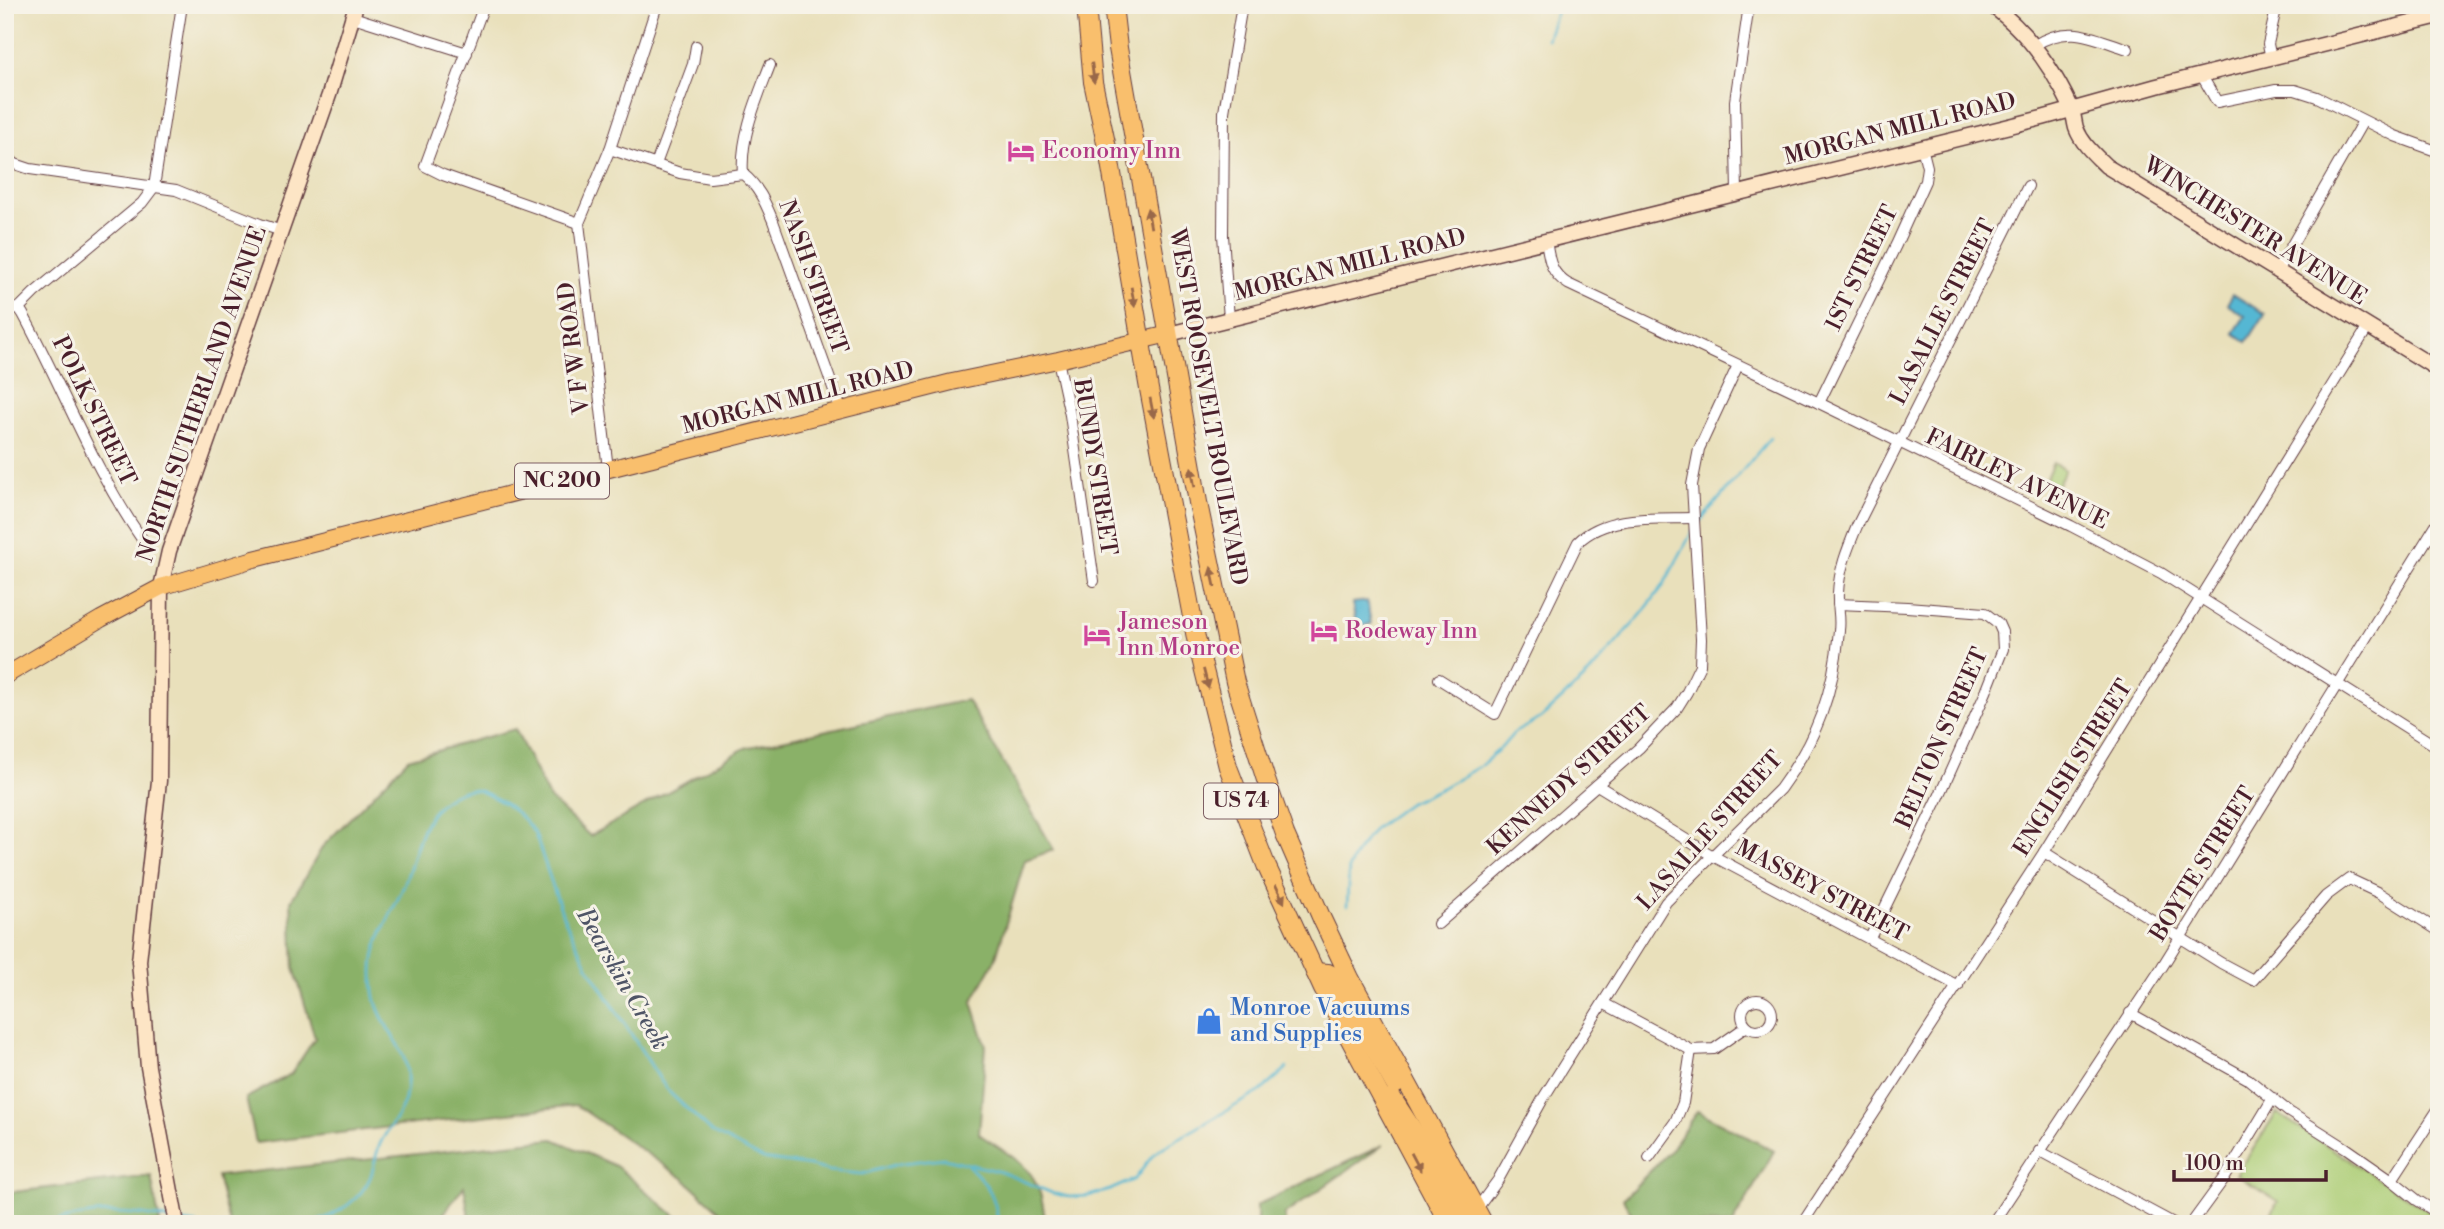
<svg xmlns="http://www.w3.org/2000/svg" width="2444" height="1229" viewBox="0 0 2444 1229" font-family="'Libre Bodoni',serif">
<rect width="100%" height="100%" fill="#f7f3e8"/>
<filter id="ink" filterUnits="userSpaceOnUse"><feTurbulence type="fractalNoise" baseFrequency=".0143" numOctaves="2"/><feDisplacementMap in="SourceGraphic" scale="14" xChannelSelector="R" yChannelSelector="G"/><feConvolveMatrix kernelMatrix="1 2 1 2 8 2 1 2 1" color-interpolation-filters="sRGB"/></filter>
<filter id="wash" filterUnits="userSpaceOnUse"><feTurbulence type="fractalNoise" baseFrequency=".00686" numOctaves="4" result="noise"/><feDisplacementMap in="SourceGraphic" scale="28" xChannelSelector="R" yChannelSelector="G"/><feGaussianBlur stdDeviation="1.57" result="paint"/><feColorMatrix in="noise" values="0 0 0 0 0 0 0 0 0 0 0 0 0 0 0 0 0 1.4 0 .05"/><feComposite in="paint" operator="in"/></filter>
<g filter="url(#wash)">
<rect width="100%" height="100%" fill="#e9e0bb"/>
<g fill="#adce77" stroke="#7c7651" stroke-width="2">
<path d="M2053 463 2065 470 2055 490 2043 484Z"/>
<path d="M2277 1113 2439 1218V1224H2266L2278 1201 2236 1175Z"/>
</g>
<g fill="#8ab168" stroke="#6a684a" stroke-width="2">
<path d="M967 700 1054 850 1025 860 995 960 972 1002 986 1046 979 1134C1020 1163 1042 1168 1045 1224H734L684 1179 576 1105 256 1143 246 1098 291 1074 315 1038 294 968 291 901 323 846 408 759 515 729 549 798 590 836 745 748Z"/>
<path d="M1697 1111 1774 1151 1733 1224H1637L1623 1199 1669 1152Z"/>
<path d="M553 1139 616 1166 685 1224H470L464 1186 437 1223 229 1224 217 1176Z"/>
<path d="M1383 1145 1285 1214V1224H1257V1205Z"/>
<path d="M151 1176 160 1224H5V1193Z"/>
</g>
<g fill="#54b7d3" stroke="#4f6b7f" stroke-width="2">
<path d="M2233 294 2265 314 2247 342 2234 333 2245 316 2227 304Z"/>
<path d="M1367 601 1371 624 1357 627 1352 603Z"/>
</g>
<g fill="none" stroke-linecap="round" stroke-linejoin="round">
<g stroke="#54b7d3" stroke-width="2.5">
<path d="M1547 39 1559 5"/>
<path d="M1698 524 1770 438"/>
<path d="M1347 906 1349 867 1358 850 1375 828 1409 803 1442 788 1480 766 1501 748 1514 733 1541 718 1588 675 1641 615 1663 586 1692 532"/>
<path d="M968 1165C988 1185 996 1195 998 1224"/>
<path d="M183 1222 197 1224"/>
<path d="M49 1224C90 1210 128 1210 170 1220"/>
<path d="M311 1224C333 1216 358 1203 369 1180 375 1168 375 1152 382 1140 389 1127 402 1113 405 1099 415 1052 391 1044 377 1005 374 996 373 984 373 974 372 942 390 918 402 890 417 857 417 813 453 795 466 788 474 788 487 794 507 803 523 816 535 834L563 916 589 968 661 1081 671 1094 712 1132 763 1159 810 1166 830 1171 862 1174 902 1163 944 1158 1001 1172 1052 1193 1069 1197 1088 1196 1110 1190 1135 1179 1153 1155 1162 1148 1261 1091 1287 1068"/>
</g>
</g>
</g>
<g filter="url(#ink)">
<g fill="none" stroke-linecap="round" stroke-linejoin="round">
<defs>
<g id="street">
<path d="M484 5 425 166 443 175 579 223"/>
<path d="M353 17 467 53"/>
<path d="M2035 45C2070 23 2092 38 2128 49"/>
<path d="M2271 59 2268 44 2277 5"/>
<path d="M2202 76 2217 102 2276 90H2295L2317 97 2395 136 2439 152"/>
<path d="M610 149 680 173 710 178 743 174C759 187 765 202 773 221L841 410"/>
<path d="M5 154 15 164 30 169 176 190 260 224 282 231"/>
<path d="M656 164 693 64 696 46"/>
<path d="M743 174C740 137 757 99 770 65"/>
<path d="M1737 192 1735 101 1749 5"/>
<path d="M1546 240C1549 259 1550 273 1568 284L1819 403 2071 526 2161 573 2439 748"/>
<path d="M2277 271 2363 121"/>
<path d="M19 308 34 293 142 203 154 187 182 5"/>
<path d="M5 309 19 308 23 314C64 390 94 471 144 542"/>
<path d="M1229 319 1223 235 1224 112 1242 5"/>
<path d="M1058 360 1070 415 1094 581"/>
<path d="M1819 403 1896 245 1925 181 1927 167 1922 147"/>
<path d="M608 469 579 223 610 149 657 5"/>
<path d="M1838 604 1907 607 1985 613 1998 623 2002 632 2003 649 1986 692 1938 799 1870 938"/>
<path d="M1439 679 1495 714 1578 542C1607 514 1655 519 1693 518"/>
<path d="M1597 785 1713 856 1958 986"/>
<path d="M2044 852 2221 963 2253 980 2326 896 2349 879 2379 893 2439 931"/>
<path d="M1438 924 1639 748 1677 708 1687 692 1700 665 1701 639 1692 485 1699 449 1738 365"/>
<circle cx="1757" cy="1015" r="15"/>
<path d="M1603 1003 1691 1050 1714 1049 1747 1026"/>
<path d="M2130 1013 2248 1079 2289 1112 2346 1148 2392 1180 2417 1200 2439 1214"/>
<path d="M2039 1151 2175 1224"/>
<path d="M1649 1158 1675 1122 1683 1103 1691 1050"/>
<path d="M2392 1180 2439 1108"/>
<path d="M1476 1210 1498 1180 1544 1097 1666 902 1780 789C1817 739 1834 692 1839 630 1841 618 1837 605 1838 593 1839 569 1848 548 1857 526L2028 186"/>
<path d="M1802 1224 2044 852 2368 327"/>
<path d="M1992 1224 2162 967 2439 520"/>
<path d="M2191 1224 2226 1176 2273 1098"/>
</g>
<g id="secondary">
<path d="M1991 5C2027 31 2052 67 2071 107 2074 114 2074 121 2076 128 2082 144 2095 155 2106 166L2439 370"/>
<path d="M1169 334 2042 118 2157 86 2439 16"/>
<path d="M177 1224 148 1067 139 961 159 781 161 587 169 551 329 95 356 5"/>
</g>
<path id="primary" d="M5 676 101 619 161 587 254 559 952 382 1058 360 1169 334"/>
<g id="highway">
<path d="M1086 5 1093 82 1110 162 1149 389 1196 638 1228 767 1266 865 1323 989 1449 1224"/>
<path d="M1113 5 1118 48 1199 508 1235 682 1266 780 1285 834 1322 919 1350 978 1484 1224"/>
<path d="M1315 972 1328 973 1334 976 1395 1085"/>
<path d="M1392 1098 1439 1170 1459 1208 1464 1213 1470 1214 1476 1210"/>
</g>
</defs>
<use href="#street" stroke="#623c41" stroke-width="12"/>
<use href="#secondary" stroke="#623c41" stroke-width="17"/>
<use href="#primary" stroke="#623c41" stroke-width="18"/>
<use href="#highway" stroke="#623c41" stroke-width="20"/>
<use href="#street" stroke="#fff" stroke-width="10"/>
<use href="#secondary" stroke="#fde5c5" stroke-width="14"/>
<use href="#primary" stroke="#f9bf6d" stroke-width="16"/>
<use href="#highway" stroke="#f9bf6d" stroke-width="18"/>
</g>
<defs><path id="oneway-solid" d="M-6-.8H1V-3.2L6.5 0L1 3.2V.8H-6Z" transform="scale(1.75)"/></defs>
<g fill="#996749">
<use href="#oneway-solid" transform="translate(1093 73) rotate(83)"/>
<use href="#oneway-solid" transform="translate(1149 218) rotate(-100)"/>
<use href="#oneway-solid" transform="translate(1133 297) rotate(80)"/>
<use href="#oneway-solid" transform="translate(1152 408) rotate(79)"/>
<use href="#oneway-solid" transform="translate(1193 477) rotate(-100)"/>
<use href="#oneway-solid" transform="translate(1213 577) rotate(-102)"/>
<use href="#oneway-solid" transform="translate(1206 679) rotate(76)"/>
<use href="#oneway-solid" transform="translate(1280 894) rotate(64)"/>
<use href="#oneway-solid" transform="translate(1416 1162) rotate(62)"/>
</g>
</g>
<defs>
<symbol id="hotel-bare" viewBox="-9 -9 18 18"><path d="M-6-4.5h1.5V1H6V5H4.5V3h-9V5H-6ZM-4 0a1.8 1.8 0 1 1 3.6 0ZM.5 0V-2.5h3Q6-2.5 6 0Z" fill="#d1479c" stroke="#f7f3e8" stroke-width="2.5" paint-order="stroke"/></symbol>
<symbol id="shop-bare" viewBox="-9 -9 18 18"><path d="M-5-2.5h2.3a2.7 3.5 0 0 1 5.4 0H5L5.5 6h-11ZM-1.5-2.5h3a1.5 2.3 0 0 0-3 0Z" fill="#3f7fe0" stroke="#f7f3e8" stroke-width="2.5" paint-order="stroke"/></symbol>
</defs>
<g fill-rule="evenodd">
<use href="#hotel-bare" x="1002" y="132" width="38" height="38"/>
<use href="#hotel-bare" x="1305" y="612" width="38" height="38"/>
<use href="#hotel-bare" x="1078" y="616" width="38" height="38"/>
<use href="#shop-bare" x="1190" y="1002" width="38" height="38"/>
</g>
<g text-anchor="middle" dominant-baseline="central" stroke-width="6" stroke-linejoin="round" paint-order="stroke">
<g fill="#f7f3e8" stroke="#7e5f64" stroke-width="2">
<rect x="515" y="463.5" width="94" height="35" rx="5"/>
<rect x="1204" y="783.5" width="74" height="35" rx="5"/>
</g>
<g font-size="21" font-weight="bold" fill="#4a1f2b">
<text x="562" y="481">NC 200</text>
<text x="1241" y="801">US 74</text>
</g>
<g font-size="23" fill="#4a1f2b" stroke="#f7f3e8">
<text transform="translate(1900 129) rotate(-14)">MORGAN MILL ROAD</text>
<text transform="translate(2255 231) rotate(32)">WINCHESTER AVENUE</text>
<text transform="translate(1350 265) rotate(-14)">MORGAN MILL ROAD</text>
<text transform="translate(1862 268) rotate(-64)">1ST STREET</text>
<text transform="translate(813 277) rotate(70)">NASH STREET</text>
<text transform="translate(1943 312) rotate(-63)">LASALLE STREET</text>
<text transform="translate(574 348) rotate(-97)">V F W ROAD</text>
<text transform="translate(202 394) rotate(-71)">NORTH SUTHERLAND AVENUE</text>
<text transform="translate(798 398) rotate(-14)">MORGAN MILL ROAD</text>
<text transform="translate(1208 407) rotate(80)">WEST ROOSEVELT BOULEVARD</text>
<text transform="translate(94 411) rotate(64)">POLK STREET</text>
<text transform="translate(1095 467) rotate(81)">BUNDY STREET</text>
<text transform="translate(2017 479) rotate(26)">FAIRLEY AVENUE</text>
<text transform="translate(1942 738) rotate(-66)">BELTON STREET</text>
<text transform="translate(2073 768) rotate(-58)">ENGLISH STREET</text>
<text transform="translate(1569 780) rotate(-42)">KENNEDY STREET</text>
<text transform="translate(1710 831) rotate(-48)">LASALLE STREET</text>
<text transform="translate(2203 864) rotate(-58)">BOYTE STREET</text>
<text transform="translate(1822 891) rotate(28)">MASSEY STREET</text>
</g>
<g font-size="23" fill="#b23c85" stroke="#f7f3e8" text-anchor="start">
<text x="1042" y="151">Economy Inn</text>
<text x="1118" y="622">Jameson<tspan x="1118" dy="26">Inn Monroe</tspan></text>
<text x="1345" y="631">Rodeway Inn</text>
</g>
<g font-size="23" fill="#366cbe" stroke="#f7f3e8" text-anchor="start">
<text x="1230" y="1008">Monroe Vacuums<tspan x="1230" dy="26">and Supplies</tspan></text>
</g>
<g font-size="24" font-style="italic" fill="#4e5466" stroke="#f7f3e8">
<text transform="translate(622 979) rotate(60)">Bearskin Creek</text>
</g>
</g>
<rect width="2444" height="1229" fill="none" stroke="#f7f3e8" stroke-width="28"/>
<path d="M2174 1170v10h152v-10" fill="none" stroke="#4a1f2b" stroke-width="3.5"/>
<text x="2185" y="1170" font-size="21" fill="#4a1f2b" stroke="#f7f3e8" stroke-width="5" paint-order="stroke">100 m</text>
</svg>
